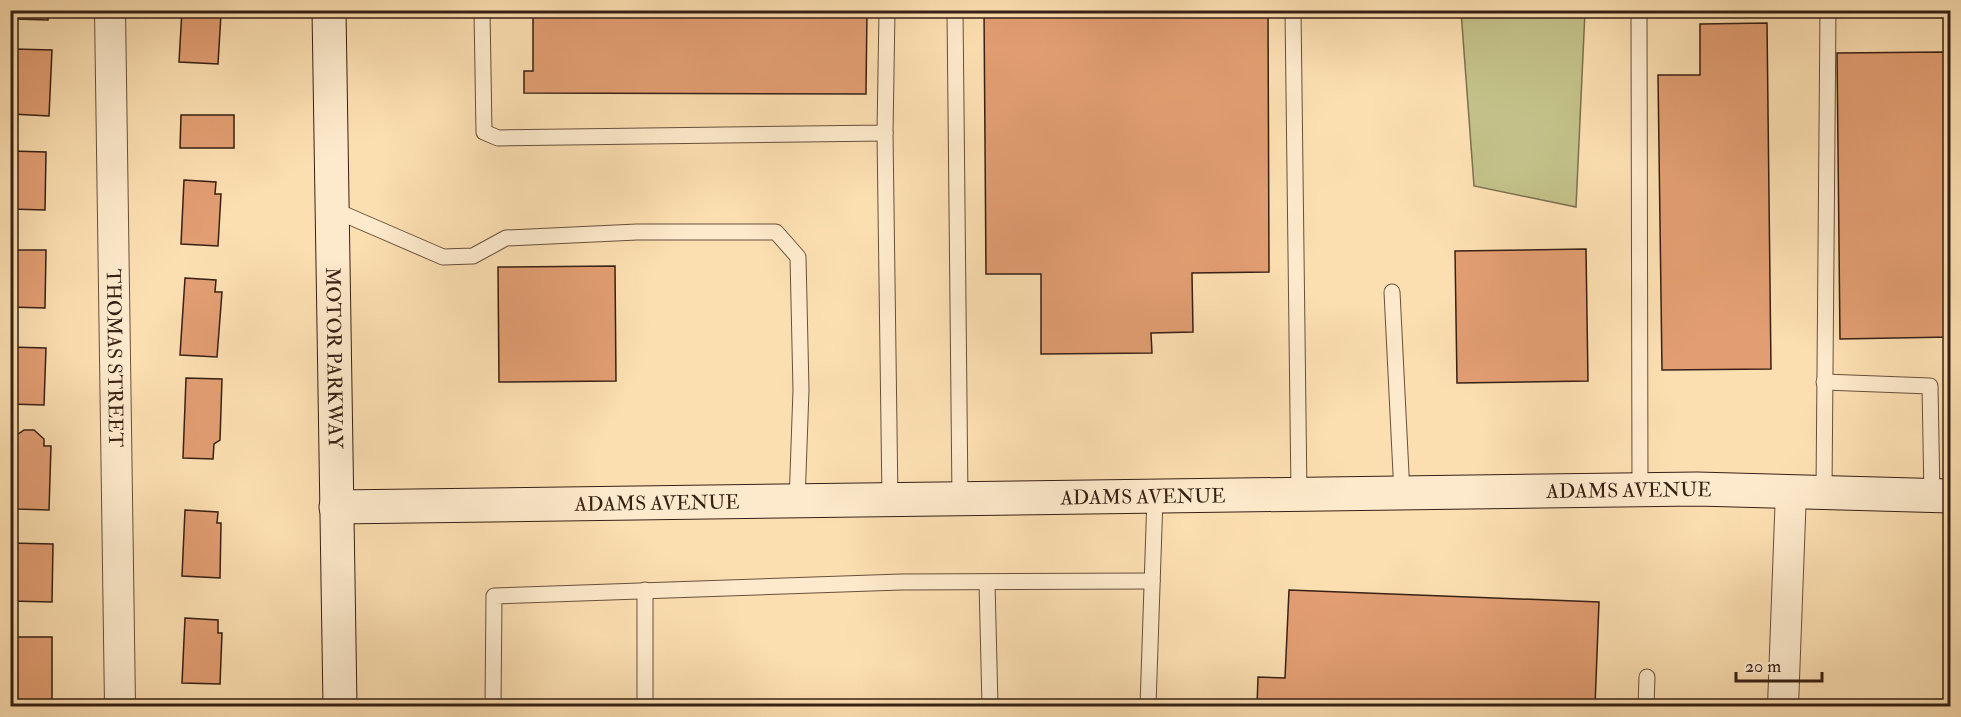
<svg xmlns="http://www.w3.org/2000/svg" width="1961" height="717" viewBox="0 0 1961 717" font-family="'IM FELL Double Pica',serif">
<rect width="100%" height="100%" fill="#fcdfb1"/>
<filter id="stains"><feTurbulence type="fractalNoise" baseFrequency=".00333" numOctaves="4"/><feColorMatrix values="0 0 0 0 .2 0 0 0 0 .09 0 0 0 0 .02 0 0 0 .5 -.17"/></filter>
<radialGradient id="worn" r=".72"><stop offset=".6" stop-color="#630" stop-opacity="0"/><stop offset="1" stop-color="#630" stop-opacity=".3"/></radialGradient>
<path fill="#c3c189" stroke="#7d704f" stroke-width="1.5" d="M1461 11H1585L1576 207 1474 186Z"/>
<g fill="#e29e72" stroke="#372015" stroke-width="1.5">
<path d="M16 10H48V20L15 19Z"/>
<path d="M182 10H215V14H221L218 64 179 62Z"/>
<path d="M543 10H867L866 94 524 93V71H533V17H543Z"/>
<path d="M984 10H1268L1269 272 1192 273 1193 332 1151 333 1152 353 1041 354V274H986Z"/>
<path d="M1767 23 1771 369 1662 370 1658 75H1700V24Z"/>
<path d="M14 49 52 50 49 116 12 114Z"/>
<path d="M1944 52V77H1950V337L1840 339 1837 53Z"/>
<path d="M181 115H234V148H180Z"/>
<path d="M10 151 46 152 45 210 10 209Z"/>
<path d="M184 180 216 182 215 194H221L218 246 181 244Z"/>
<path d="M1586 249 1588 381 1457 383 1455 251Z"/>
<path d="M10 250H46L45 308 10 307Z"/>
<path d="M615 266 616 381 499 382 498 267Z"/>
<path d="M185 278 216 280 215 292H222L217 357 180 355Z"/>
<path d="M10 347 46 348 44 405 10 404Z"/>
<path d="M186 378 222 379 220 440 214 444 213 459 183 458Z"/>
<path d="M24 430H34L44 439V446H51L49 510 16 509V498H12L14 437Z"/>
<path d="M185 510 218 512 217 523H221L220 578 182 576Z"/>
<path d="M10 543 53 544 52 602 10 601Z"/>
<path d="M1289 590 1599 602 1595 706H1257L1258 677 1285 678Z"/>
<path d="M185 618 218 620V633H222L220 684 182 683Z"/>
<path d="M11 637H52V704H15V686H10Z"/>
</g>
<g fill="none" stroke-linecap="round" stroke-linejoin="round">
<defs>
<g id="lane">
<path d="M482 10 484 132 498 138 885 133 887 10"/>
<path d="M955 10 960 500"/>
<path d="M1293 10 1299 495"/>
<path d="M1639 10 1640 490"/>
<path d="M885 133 890 501"/>
<path d="M332 209 443 257 473 256 506 238 637 232H776L798 257 801 390 797 502"/>
<path d="M1392 292 1402 494"/>
<path d="M1824 382 1930 386 1932 496"/>
<path d="M1824 492 1828 10"/>
<path d="M987 582 990 706"/>
<path d="M645 590V706"/>
<path d="M493 706 494 596 901 582 1152 581"/>
<path d="M1148 706 1155 497"/>
<path d="M1646 706 1647 677"/>
</g>
<g id="street">
<path id="s1" d="M110 10 120 706"/>
<path d="M1783 706 1791 491"/>
</g>
<g id="secondary">
<path id="s2" d="M329 10 340 706"/>
<path id="s3" d="M336 507 1697 489 1950 496"/>
</g>
</defs>
<use href="#lane" stroke="#68503c" stroke-width="17"/>
<use href="#street" stroke="#68503c" stroke-width="32"/>
<use href="#secondary" stroke="#372015" stroke-width="35"/>
<use href="#lane" stroke="#fdeacc" stroke-width="15"/>
<use href="#street" stroke="#fdeacc" stroke-width="30"/>
<use href="#secondary" stroke="#fdeacc" stroke-width="33"/>
</g>
<g text-anchor="middle" dominant-baseline="central" stroke-width="5" stroke-linejoin="round" paint-order="stroke">
<g font-size="20" fill="#372015" stroke="#fdeacc">
<text stroke="none"><textPath href="#s1" startOffset="348">THOMAS STREET</textPath></text>
<text stroke="none"><textPath href="#s2" startOffset="348">MOTOR PARKWAY</textPath></text>
<text stroke="none"><textPath href="#s3" startOffset="1293">ADAMS AVENUE</textPath></text>
<text stroke="none"><textPath href="#s3" startOffset="807">ADAMS AVENUE</textPath></text>
<text stroke="none"><textPath href="#s3" startOffset="321">ADAMS AVENUE</textPath></text>
</g>
</g>
<rect width="1961" height="717" fill="none" stroke="#fcdfb1" stroke-width="36"/>
<rect x="12" y="12" width="1937" height="693" fill="none" stroke="#372015" stroke-width="3"/>
<rect x="18" y="18" width="1925" height="681" fill="none" stroke="#372015" stroke-width="1.5"/>
<path d="M1736 672v9h86v-9" fill="none" stroke="#372015" stroke-width="3"/>
<text x="1745" y="672" font-size="18" fill="#372015" stroke="#fdeacc" stroke-width="4.5" paint-order="stroke">20 m</text>
<rect width="100%" height="100%" filter="url(#stains)"/>
<rect width="100%" height="100%" fill="url(#worn)"/>
</svg>
